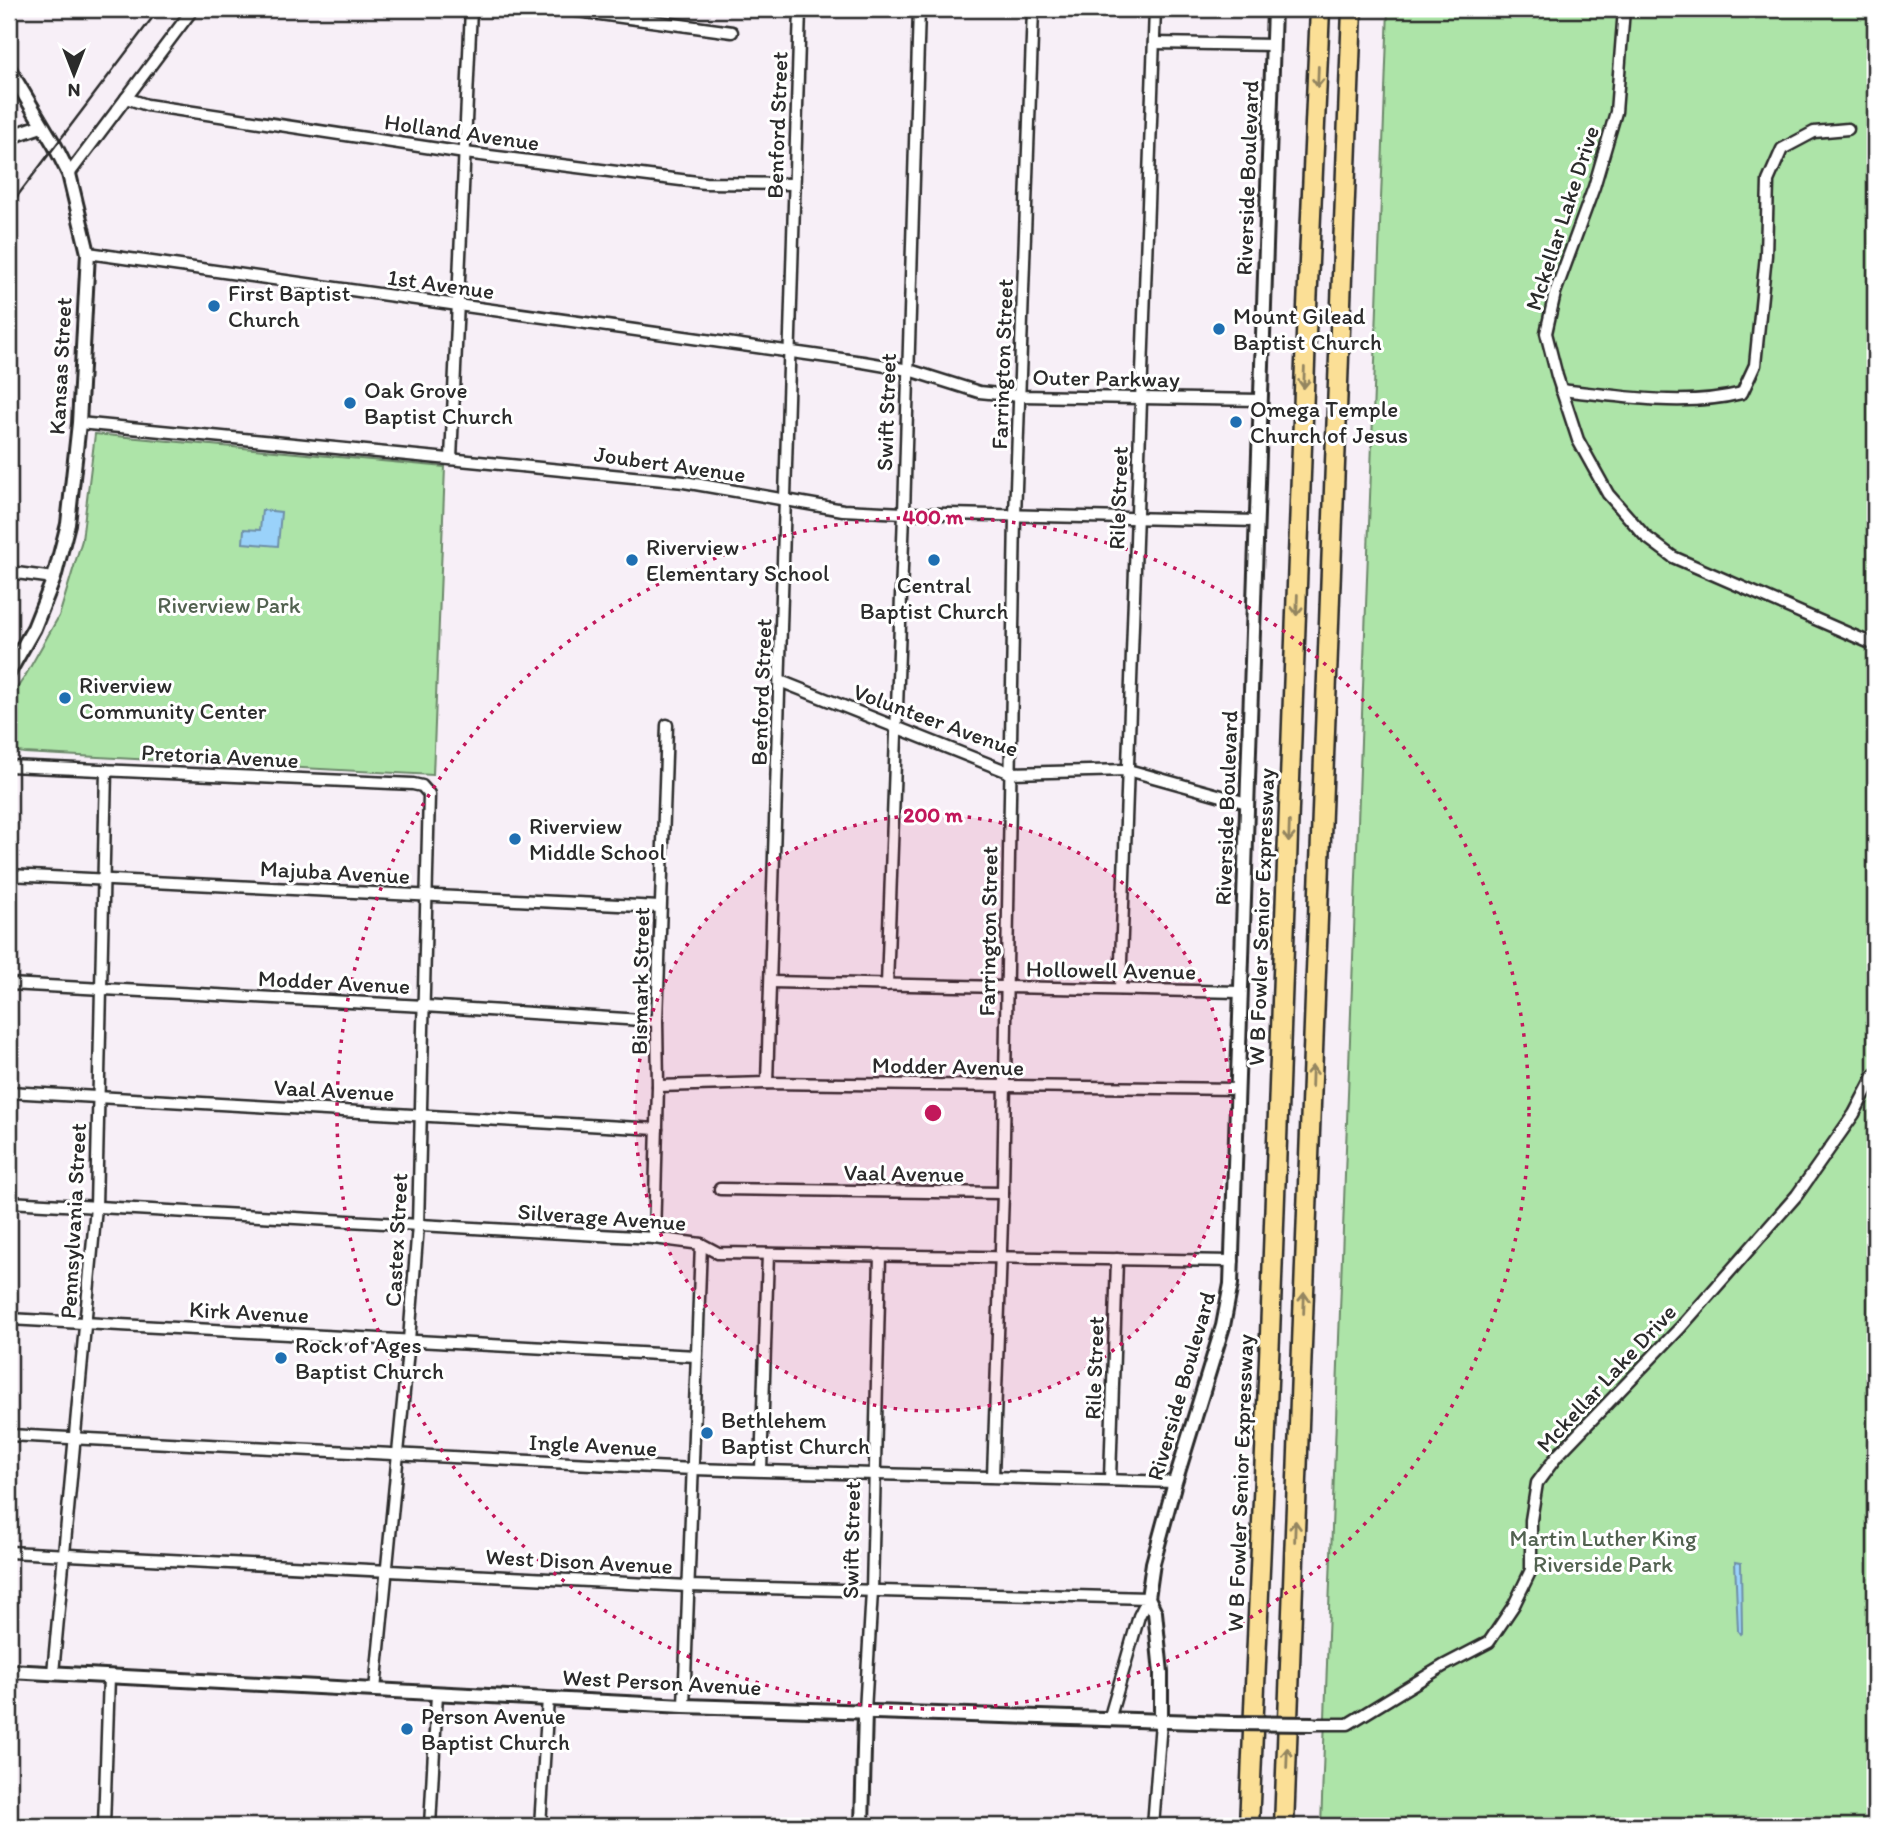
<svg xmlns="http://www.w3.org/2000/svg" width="1884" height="1835" viewBox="0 0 1884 1835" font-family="Itim,sans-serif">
<rect width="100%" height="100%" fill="#f7eff7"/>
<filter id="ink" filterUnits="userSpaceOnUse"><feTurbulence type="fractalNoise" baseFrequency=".0143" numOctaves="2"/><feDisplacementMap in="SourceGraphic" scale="14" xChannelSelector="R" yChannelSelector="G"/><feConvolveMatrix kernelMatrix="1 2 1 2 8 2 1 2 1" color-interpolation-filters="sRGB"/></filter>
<g filter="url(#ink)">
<g fill="#ade4a8" stroke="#6c886a" stroke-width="2">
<path d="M1388 9H1875V1826H1321Z"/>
<path d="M95 434 445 467 433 775 24 753 9 750V699L24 678 59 616 82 540Z"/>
</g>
<g fill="#9ad2fa" stroke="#6e8fa7" stroke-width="2">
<path d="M262 510 281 512 278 546 243 543 244 529 260 530Z"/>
<path d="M1735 1562 1741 1563 1742 1632 1740 1634 1738 1631Z"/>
</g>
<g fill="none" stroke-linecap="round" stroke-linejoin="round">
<defs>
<g id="minor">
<path d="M563 9 732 32"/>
<path d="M1624 9 1616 112 1594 187 1555 293 1546 333 1557 376 1578 440 1608 494 1645 536 1673 557 1875 645"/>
<path d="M1154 43 1273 45"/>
<path d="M126 98 147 105 465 153 705 183 794 184"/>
<path d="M69 174 193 9"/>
<path d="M88 253 863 362 909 370 979 392 1020 396 1261 400"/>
<path d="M1561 390C1621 396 1683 408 1742 393L1755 365 1766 255 1768 181 1782 149 1814 132 1848 129"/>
<path d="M79 423 684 482 843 510 904 513 1257 521"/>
<path d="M451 459 471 9"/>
<path d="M9 572 54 578"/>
<path d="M780 681 1011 773 1128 770 1247 803"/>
<path d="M9 766 413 784 422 786 429 794 418 1225 409 1340 375 1690"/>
<path d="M9 875 660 907"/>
<path d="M771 982 1240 992"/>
<path d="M9 984 424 1006 657 1021"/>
<path d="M887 985 904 513 919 9"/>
<path d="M1120 989 1155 9"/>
<path d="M767 1083 800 9"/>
<path d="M658 1086 767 1083 1238 1089"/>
<path d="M9 1092 657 1129"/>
<path d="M720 1189 1003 1193"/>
<path d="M9 1202 654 1238 701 1244 718 1253 1233 1261"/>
<path d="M654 1238 658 1086 657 1021 667 725"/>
<path d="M9 1319 696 1356"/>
<path d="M9 1435 693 1469 1175 1482"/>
<path d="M761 1470 768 1254"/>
<path d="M993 1476 1003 1193 1015 516 1033 9"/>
<path d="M1110 1479 1117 1259"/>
<path d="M9 1552 688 1586 1148 1598 1139 1616 1109 1720"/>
<path d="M53 1673 96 1207 106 770"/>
<path d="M684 1706 701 1244"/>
<path d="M865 1711 872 1591 880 1255"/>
<path d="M1313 1724H1348L1443 1666 1489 1642 1514 1605 1531 1570V1520L1537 1483 1557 1456 1681 1327 1797 1195 1854 1114 1875 1074"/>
<path d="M104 1826 109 1676"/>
<path d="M430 1826 437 1694"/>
<path d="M540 1826 548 1698"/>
<path d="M1153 1826 1161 1722"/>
</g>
<g id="tertiary">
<path d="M9 69 55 146 69 174 88 253 79 423 68 524 54 578 34 628 9 672"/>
<path d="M9 137 41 126"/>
<path d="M9 1671 684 1706 1230 1723"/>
<path d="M1161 1722V1673L1155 1612 1148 1598 1153 1563 1175 1482 1223 1326 1231 1284 1274 9"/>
<path d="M862 1826 865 1711"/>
</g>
<g id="motorway">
<path d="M1249 1826 1270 1335 1307 307 1320 9"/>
<path d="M1284 1826 1352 9"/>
</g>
</defs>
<use href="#minor" stroke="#2b2b2b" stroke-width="15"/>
<use href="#tertiary" stroke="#2b2b2b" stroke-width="18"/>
<use href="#motorway" stroke="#2b2b2b" stroke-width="23"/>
<use href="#minor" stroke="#fff" stroke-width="10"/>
<use href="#tertiary" stroke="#fff" stroke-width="12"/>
<use href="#motorway" stroke="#fbdf96" stroke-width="18"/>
<path stroke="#2b2b2b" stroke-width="2.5" d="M9 207 159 9"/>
<defs>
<path id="tertiary-bridge" d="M1230 1723 1313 1724"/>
</defs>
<use href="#tertiary-bridge" stroke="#2b2b2b" stroke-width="18" stroke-linecap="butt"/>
<use href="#tertiary-bridge" stroke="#fff" stroke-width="12"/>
</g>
<defs><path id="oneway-shaft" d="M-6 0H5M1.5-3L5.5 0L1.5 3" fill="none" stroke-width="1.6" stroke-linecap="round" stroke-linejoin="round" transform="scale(1.75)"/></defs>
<g stroke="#938560">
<use href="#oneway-shaft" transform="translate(1318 77) rotate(92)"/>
<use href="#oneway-shaft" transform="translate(1304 378) rotate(92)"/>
<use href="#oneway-shaft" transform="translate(1297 605) rotate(92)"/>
<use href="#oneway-shaft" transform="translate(1289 832) rotate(92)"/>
<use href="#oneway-shaft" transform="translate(1312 1076) rotate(-88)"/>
<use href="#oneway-shaft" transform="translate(1304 1303) rotate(-88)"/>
<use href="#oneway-shaft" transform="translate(1295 1531) rotate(-88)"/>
<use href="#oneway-shaft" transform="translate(1287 1758) rotate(-88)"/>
</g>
</g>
<circle cx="933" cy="1113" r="298" fill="#c2185b" fill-opacity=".12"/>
<g fill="none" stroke="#c2185b" stroke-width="3.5" stroke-dasharray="3.5 7">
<circle cx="933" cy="1113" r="298"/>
<circle cx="933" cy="1113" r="596"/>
</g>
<g fill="#1f6fb2" stroke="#fff" stroke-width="2.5">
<circle cx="214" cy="306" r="7"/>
<circle cx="1219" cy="329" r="7"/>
<circle cx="350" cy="403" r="7"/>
<circle cx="1236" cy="422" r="7"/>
<circle cx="632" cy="560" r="7"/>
<circle cx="934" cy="560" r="7"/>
<circle cx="65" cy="698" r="7"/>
<circle cx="515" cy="839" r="7"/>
<circle cx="281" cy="1358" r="7"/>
<circle cx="707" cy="1433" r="7"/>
<circle cx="407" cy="1729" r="7"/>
</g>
<g text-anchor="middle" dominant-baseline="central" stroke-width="6" stroke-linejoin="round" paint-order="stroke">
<g font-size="23" fill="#2b2b2b" stroke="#fff">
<text transform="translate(777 125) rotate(-88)">Benford Street</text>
<text transform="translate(462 132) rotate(8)">Holland Avenue</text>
<text transform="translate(1247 178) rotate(-88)">Riverside Boulevard</text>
<text transform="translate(1562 218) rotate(-72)">Mckellar Lake Drive</text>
<text transform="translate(441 284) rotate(8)">1st Avenue</text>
<text transform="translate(1002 364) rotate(-88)">Farrington Street</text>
<text transform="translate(60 366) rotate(-87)">Kansas Street</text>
<text transform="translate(1106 378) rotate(1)">Outer Parkway</text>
<text transform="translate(886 412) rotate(-88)">Swift Street</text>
<text transform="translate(670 464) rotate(8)">Joubert Avenue</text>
<text transform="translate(1118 498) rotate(-88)">Rile Street</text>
<text transform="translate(761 692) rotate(-88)">Benford Street</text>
<text transform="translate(936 720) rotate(20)">Volunteer Avenue</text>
<text transform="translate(220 756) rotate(3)">Pretoria Avenue</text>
<text transform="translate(1226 808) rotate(-88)">Riverside Boulevard</text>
<text transform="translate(335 872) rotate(3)">Majuba Avenue</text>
<text transform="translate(1261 917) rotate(-88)">W B Fowler Senior Expressway</text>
<text transform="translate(988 931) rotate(-89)">Farrington Street</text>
<text transform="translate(1111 970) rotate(1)">Hollowell Avenue</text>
<text transform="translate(640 981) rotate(-89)">Bismark Street</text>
<text transform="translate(334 982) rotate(3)">Modder Avenue</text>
<text transform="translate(948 1066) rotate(1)">Modder Avenue</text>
<text transform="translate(334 1090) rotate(3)">Vaal Avenue</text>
<text transform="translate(904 1173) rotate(1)">Vaal Avenue</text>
<text transform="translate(602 1217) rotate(4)">Silverage Avenue</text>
<text transform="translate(73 1221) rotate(-87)">Pennsylvania Street</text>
<text transform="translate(396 1240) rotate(-87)">Castex Street</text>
<text transform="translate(249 1312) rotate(3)">Kirk Avenue</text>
<text transform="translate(1094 1368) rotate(-88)">Rile Street</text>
<text transform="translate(1606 1378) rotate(-47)">Mckellar Lake Drive</text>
<text transform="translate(1181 1386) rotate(-74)">Riverside Boulevard</text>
<text transform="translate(593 1445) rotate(3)">Ingle Avenue</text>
<text transform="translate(1240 1483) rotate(-88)">W B Fowler Senior Expressway</text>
<text transform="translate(851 1540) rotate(-89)">Swift Street</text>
<text transform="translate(579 1561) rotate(3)">West Dison Avenue</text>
<text transform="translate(662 1682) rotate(3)">West Person Avenue</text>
</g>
<g font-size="23" fill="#2b2b2b" stroke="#fff" text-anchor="start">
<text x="228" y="293">First Baptist<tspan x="228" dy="26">Church</tspan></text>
<text x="1233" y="316">Mount Gilead<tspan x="1233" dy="26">Baptist Church</tspan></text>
<text x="364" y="390">Oak Grove<tspan x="364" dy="26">Baptist Church</tspan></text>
<text x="1250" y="409">Omega Temple<tspan x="1250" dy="26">Church of Jesus</tspan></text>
<text x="646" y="547">Riverview<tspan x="646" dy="26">Elementary School</tspan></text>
<text x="934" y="585" text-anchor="middle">Central<tspan x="934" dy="26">Baptist Church</tspan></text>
<text x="79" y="685">Riverview<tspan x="79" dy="26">Community Center</tspan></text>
<text x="529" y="826">Riverview<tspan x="529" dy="26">Middle School</tspan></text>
<text x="295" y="1345">Rock of Ages<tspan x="295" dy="26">Baptist Church</tspan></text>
<text x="721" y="1420">Bethlehem<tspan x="721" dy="26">Baptist Church</tspan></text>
<text x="421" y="1716">Person Avenue<tspan x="421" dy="26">Baptist Church</tspan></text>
</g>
<g font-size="23" fill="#526250" stroke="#fff">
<text x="229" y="605">Riverview Park</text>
<text x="1603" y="1538">Martin Luther King<tspan x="1603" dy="26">Riverside Park</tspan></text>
</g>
</g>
<circle cx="933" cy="1113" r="10" fill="#c2185b" stroke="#fff" stroke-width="3.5"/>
<g font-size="21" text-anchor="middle" font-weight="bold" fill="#c2185b" stroke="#fff" stroke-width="6" stroke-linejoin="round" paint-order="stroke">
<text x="933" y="524">400 m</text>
<text x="933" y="822">200 m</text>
</g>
<rect width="1884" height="1835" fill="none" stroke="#fff" stroke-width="35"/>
<rect x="18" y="18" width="1849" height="1800" fill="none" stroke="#2b2b2b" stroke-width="2.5" filter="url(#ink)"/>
<g transform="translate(74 74) rotate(180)" stroke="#ffffff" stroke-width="5" paint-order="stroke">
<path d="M0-5L12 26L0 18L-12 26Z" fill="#2b2b2b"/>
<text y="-10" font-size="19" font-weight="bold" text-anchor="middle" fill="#2b2b2b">N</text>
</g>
</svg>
